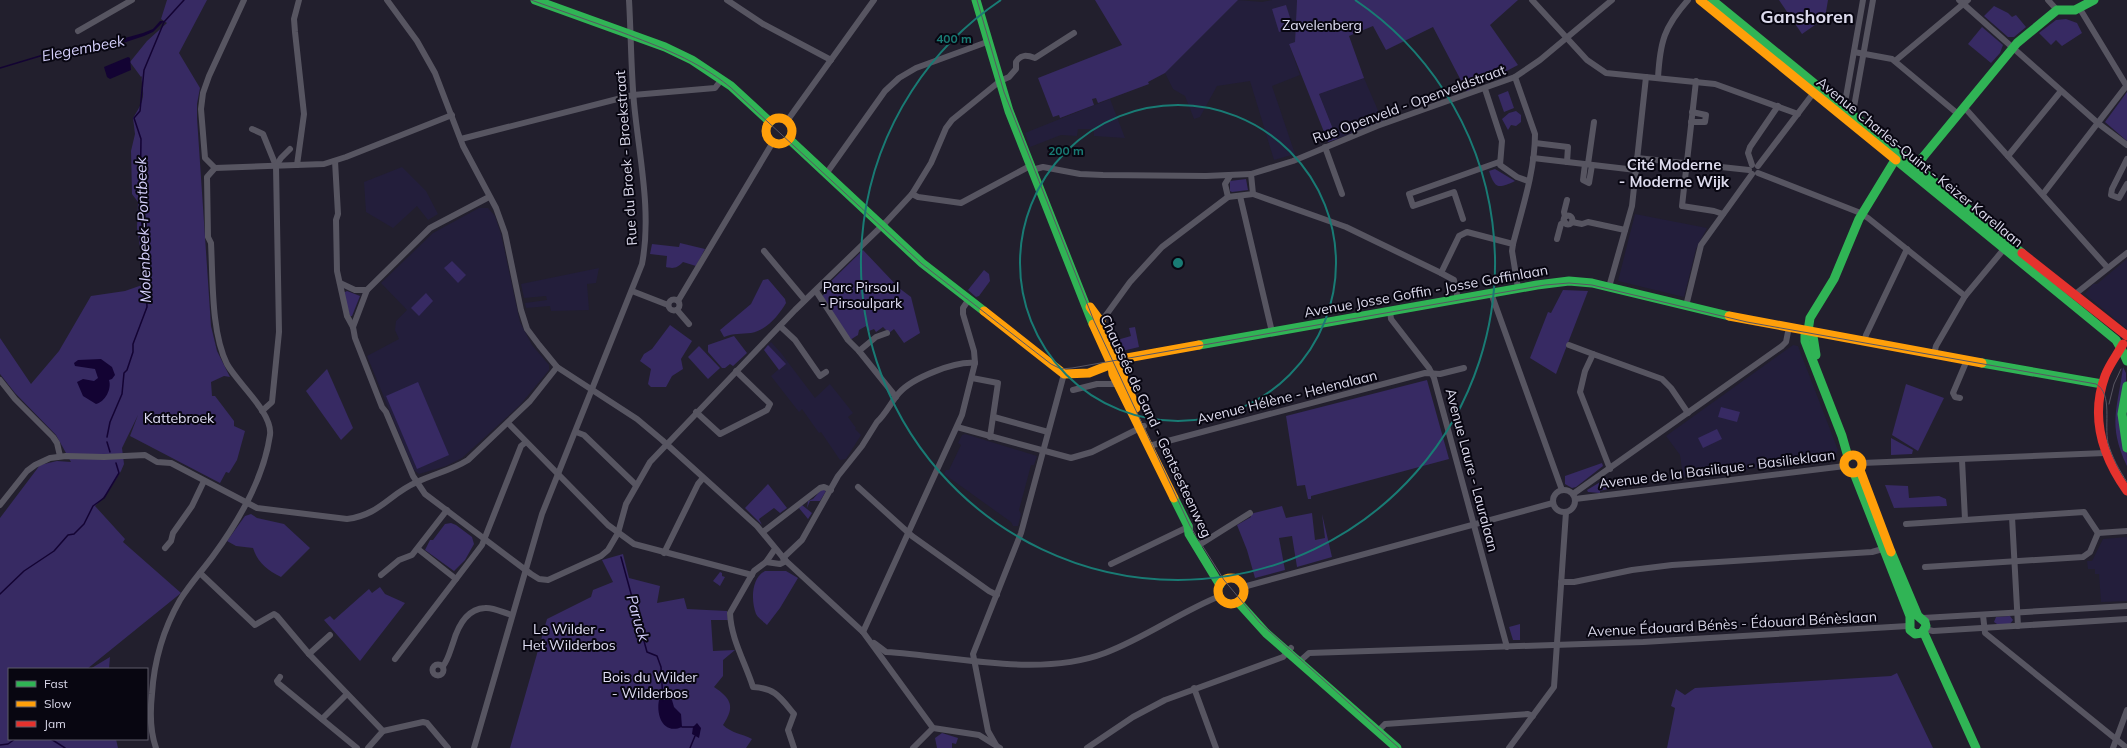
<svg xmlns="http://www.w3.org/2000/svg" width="2127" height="748" viewBox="0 0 2127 748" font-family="Mulish,sans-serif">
<rect width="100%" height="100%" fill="#221f2d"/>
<g fill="#231e3b">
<path d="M1238 0 1262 2 1272 0H1297L1295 42 1289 44 1300 75 1272 86 1295 154 1274 160 1250 81 1217 86 1200 117 1194 119 1185 96 1173 89 1165 73Z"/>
<path d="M1364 78 1383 122 1337 139 1319 94Z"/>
<path d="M1110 99 1125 138 1094 136V129H1078L1077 136 1061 135 1030 147 1025 133Z"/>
<path d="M402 167 426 191 438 214 428 220 417 206 393 228 366 212 364 182Z"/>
<path d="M479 208H488L495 216 501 234 520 322 532 345 549 365V370L520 405 462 458 446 466 419 474 414 470 367 356 399 339 395 330 396 321 407 310 381 283 433 233Z"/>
<path d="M1635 214 1707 228 1696 249 1684 297 1618 281Z"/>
<path d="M2127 259V329L2085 294 2093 284H2097Z"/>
<path d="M599 268 596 283 587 284 589 310 551 311 550 306 526 308 525 303 547 300 546 296 524 298 521 284Z"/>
<path d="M771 342 781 353 815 398 830 384 853 413 848 417 856 428 855 429 861 435 846 459 840 460 821 432 819 433 802 409 799 412 771 376 779 369 764 350Z"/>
<path d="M1793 345 1798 346 1838 450 1833 459 1683 477 1680 455 1666 436Z"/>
<path d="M965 434 1037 456 1034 465H1031L1019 510 1021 514 1018 526H1013L1011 522 944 474 946 470H949L961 445 958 443 962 435Z"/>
<path d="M2127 537V601L2101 602 2099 574H2095V569H2088L2087 561H2092L2103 539Z"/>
</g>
<g fill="#372a63">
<path d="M167 0H207L179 53 200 88 197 104V118L211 326 217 351 230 377 224 376 211 382 212 396H215L234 421V426L245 431 237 460 229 473 226 472 220 483 130 436 138 415 122 448 124 464 121 471 108 492 95 506 125 539 123 542 181 593 87 669H9V739H116L118 748H0V518L40 465 57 461 71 462 56 435 15 393 0 374V338L31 384 59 351 91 296 125 291 145 284 143 246 140 247 137 228 138 202 132 194 131 151 135 134 133 118C138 110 144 101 143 92 143 86 141 82 142 76L141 77 130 62 147 41 167 23 161 19Z"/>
<path d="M1095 0H1238L1165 73 1148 82 1149 84 1098 103 1096 98 1092 99 1094 105 1060 118 1059 115 1053 117 1038 78 1122 45Z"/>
<path d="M1297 0H1518L1490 25 1518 65 1497 76 1469 85 1471 90 1467 92 1433 27 1386 50 1373 26 1349 36 1364 78 1319 94 1337 139 1328 142 1289 44 1295 42Z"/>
<path d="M1779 0H1828L1825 18 1802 34Z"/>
<path d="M1286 5 1293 27 1279 32 1272 9Z"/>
<path d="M1994 6 2008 13 2012 17 2016 15 2026 27 2014 37H2008L1984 16Z"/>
<path d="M2066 19 2077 23 2082 33 2062 46 2056 40 2051 45 2039 33 2056 20Z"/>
<path d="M1982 27 2003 45 2000 53 1991 63 1968 44Z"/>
<path d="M1508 91 1514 108 1504 112 1498 95Z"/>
<path d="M2127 92V141L2105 122Z"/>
<path d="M1516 111 1521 115V122L1516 126 1511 125 1508 130 1502 119 1509 113Z"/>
<path d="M1495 169 1515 181C1498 189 1495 189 1489 171Z"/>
<path d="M1246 179 1248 190 1232 192 1230 191V181Z"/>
<path d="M680 243 705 249 696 266 683 262C677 268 674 269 666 267L667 256 650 254 652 244 679 247Z"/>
<path d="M863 250 899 288 911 297 920 333 904 343 894 329 889 333 883 327 876 332 874 329 869 331 866 326 859 330 858 335 850 340 822 296 826 293 822 292V290Z"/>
<path d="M452 261 466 275 458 283 444 268Z"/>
<path d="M984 270 989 274 990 281 979 296 976 297 968 290Z"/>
<path d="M768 279 785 299 786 303C779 315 766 331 751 333 741 334 734 333 724 337L720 330 751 304 763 280Z"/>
<path d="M1563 290 1588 291 1556 374 1530 358 1548 312 1551 313Z"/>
<path d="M347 291 360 296 352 316H350L343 293Z"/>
<path d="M426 293 433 301 419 316 411 308Z"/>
<path d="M670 325 692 341 681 359 683 369 672 376 666 387H651L648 384 651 369 640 361 644 354 652 349Z"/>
<path d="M1135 327 1139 347 1122 351 1117 340 1131 336 1129 328Z"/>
<path d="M734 336 747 353 733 366 730 364 725 368H722L708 352V345Z"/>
<path d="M768 345 786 364 779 370 764 350Z"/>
<path d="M699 346 720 368 708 379 688 357Z"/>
<path d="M2123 367 2126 373 2127 466C2107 424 2118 408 2123 367Z"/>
<path d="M327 369 353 428 341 440 306 391Z"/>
<path d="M1427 380 1449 459 1311 496V499H1308L1305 485 1297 486 1286 416Z"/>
<path d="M418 382 449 455 417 469 386 396Z"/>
<path d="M1906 384 1944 398 1918 451 1892 435Z"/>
<path d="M1721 407 1740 412 1737 422 1718 417Z"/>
<path d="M1717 429 1722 439 1703 448 1698 438Z"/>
<path d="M1891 438 1913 450 1912 454 1891 455Z"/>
<path d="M1602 463 1603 466 1576 487 1572 488 1565 484V476Z"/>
<path d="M1607 478 1611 488 1600 491V493L1588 492 1587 490Z"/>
<path d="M768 484 787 508 780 513 774 508 759 519 762 525 745 508Z"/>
<path d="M1885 485 1908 486 1909 498 1939 496 1946 499 1947 506 1894 508Z"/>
<path d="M822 489 826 491 820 501H810L807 508 808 501 813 499Z"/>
<path d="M802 505 812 513 808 519 799 508Z"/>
<path d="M1282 506 1286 518 1312 513 1315 540 1325 538 1322 514 1332 557 1297 567 1292 536 1279 538 1285 570 1255 578 1247 550 1237 525 1251 517 1250 514Z"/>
<path d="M251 514 257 518 284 524 310 548 281 577C267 570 258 563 253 548L236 546 227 541 245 516Z"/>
<path d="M451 523 456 525 472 537 474 544 465 560 454 571 425 550 430 540H433L445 524Z"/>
<path d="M623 554 629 578 660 586 657 603 684 598 687 609 727 611 728 620H711L713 651 735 650 723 660V676L714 687C732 699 735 707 723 725 731 733 743 734 752 739L746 748H510L547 619 591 597 593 590 613 582 602 560Z"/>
<path d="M765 571H786L798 578 780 608 767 625C764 622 758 618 756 614 751 601 751 578 765 571Z"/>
<path d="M720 572 722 573V576L725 577 720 586 713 581Z"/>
<path d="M380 587 385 594 405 603 360 661 324 620 330 616 334 620 369 589 372 593Z"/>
<path d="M2010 616 2013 620 2010 624H1997L1994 622 1996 617Z"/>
<path d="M1520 624V640H1513L1509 627Z"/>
<path d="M110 657 109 669H90Z"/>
<path d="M1897 673 1933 748H1667L1675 708 1671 706 1676 689 1685 695 1695 688 1891 676Z"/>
<path d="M942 733 958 738 956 744 952 743V748H937L935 738Z"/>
</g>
<g fill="#130333">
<path d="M160 21H164L153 32 144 36 117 45 100 46 86 51 85 49 99 43H116L125 38 143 33 153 29Z"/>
<path d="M128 57 130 58 131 70 110 79 107 77 104 67Z"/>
<path d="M101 359 112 367 115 375 112 379 109 380C112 389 105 402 96 404L83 396 77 382 83 379 94 381 98 378 95 369 75 366 74 363 78 360Z"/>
<path d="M659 700H672L674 707 681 714 682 727C663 735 656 715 659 700Z"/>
<path d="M697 723 701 728 699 738 692 734 693 727Z"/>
</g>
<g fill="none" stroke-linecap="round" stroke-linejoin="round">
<g stroke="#130333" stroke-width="1.5">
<path d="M0 68 50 53 66 50H86"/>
<path d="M107 437 110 422 122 394 124 373 127 370 133 352V344L147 307 145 252 140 207 141 139 134 118 140 111 144 70 164 22 184 0"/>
<path d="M107 442 110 452"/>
<path d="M621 557 647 652 657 656 661 667 663 701"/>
<path d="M0 594 24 571 54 551 68 535 74 534 84 524 93 506 104 498 119 473 116 463"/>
<path d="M682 727H694"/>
<path d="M51 739 65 748"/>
<path d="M0 745 8 744 15 739"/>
<path d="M690 748 695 736"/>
</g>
<g stroke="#575561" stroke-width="6">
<path d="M387 0 417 41 435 73 463 146 496 208 505 233 521 310 527 329 539 345 557 367 637 419 662 440 757 526 786 561 863 632 933 728 979 735 1000 748"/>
<path d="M727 0 763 24 831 60"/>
<path d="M1532 0 1587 60 1606 73 1715 84 1798 114"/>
<path d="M1959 0 2099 124 2127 145"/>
<path d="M2048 0 2057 10"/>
<path d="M2080 9 2126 85"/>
<path d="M78 31 132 0"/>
<path d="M1854 52 1892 59 1958 114"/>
<path d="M1895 61 1968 0"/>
<path d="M1658 78C1660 42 1664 27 1688 0"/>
<path d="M1696 81 1682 206 1714 211 1723 214"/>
<path d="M1485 89 1502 141 1500 165 1517 177 1528 181"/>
<path d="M1964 107 2107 267"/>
<path d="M1841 108 1846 97 1863 0"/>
<path d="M1850 115 1854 107 1873 0"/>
<path d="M787 121 874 0"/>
<path d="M1691 122H1705L1706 115 1692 112"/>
<path d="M252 129 263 134 276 166"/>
<path d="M461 139 633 95 715 88 722 79"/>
<path d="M1535 143 1568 147 1567 162"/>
<path d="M1325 147 1342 194"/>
<path d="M2008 156 2061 91"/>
<path d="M1533 158 1636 170"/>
<path d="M1637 158 1749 170"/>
<path d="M2127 159 2112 189 2111 195 2119 198 2127 184"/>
<path d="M335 161 338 214 336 220 337 271 347 316 353 327 355 338 382 407 386 412 413 476 425 494 531 574 539 579 548 580 601 556 608 550 618 533 626 504 650 462 795 310 886 222 912 194 931 163 946 128 952 120 1000 81 1009 77 1016 69V62C1021 54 1027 55 1035 58L1074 33"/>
<path d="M1585 164 1583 180 1589 183 1592 165"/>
<path d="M1588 164 1594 122"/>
<path d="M297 165 304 114 295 32 294 19 299 0"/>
<path d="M1752 165 1748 153 1750 147 1778 106"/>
<path d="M1758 166 1815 91"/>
<path d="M215 168 324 164 346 157 452 115"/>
<path d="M215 168 205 158 201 109 203 93 209 76 244 0"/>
<path d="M1032 170 1043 167 1080 174 1103 175 1206 176 1251 174 1293 161 1377 126 1515 77 1540 60 1612 0"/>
<path d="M1758 173 1858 212 1868 218 1965 296"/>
<path d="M826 174 885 91 899 78 916 68 987 42"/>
<path d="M1230 176 1225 184 1228 197 1253 194 1251 174"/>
<path d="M912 194 918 197 961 203 1030 166"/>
<path d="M1253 194 1346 227 1441 273 1454 280 1458 299"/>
<path d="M2043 194 2127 85"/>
<path d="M1240 196 1272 332"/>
<circle cx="1568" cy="220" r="4.5"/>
<path d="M1565 217 1564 212 1567 200"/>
<path d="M1463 219 1454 192 1413 206 1409 194 1499 162"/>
<path d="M1572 222 1582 224 1588 222 1625 230"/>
<path d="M1557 239 1561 224 1565 222"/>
<path d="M1513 244C1522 209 1535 171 1535 134L1515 77"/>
<path d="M764 251 805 300"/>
<path d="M1441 273 1459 236 1467 232 1513 244 1512 251 1518 288"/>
<path d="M340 283 355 290H367L430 228 489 197"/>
<path d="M1609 287 1632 206 1646 77"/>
<path d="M632 291 668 305"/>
<path d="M816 291 848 340 859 351 896 397"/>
<path d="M1491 293 1562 490"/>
<path d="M2074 295 2127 253"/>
<circle cx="674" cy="305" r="5.5"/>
<path d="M678 301 773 142"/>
<path d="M1686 306 1701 245 1752 174"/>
<path d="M677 310 689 324"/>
<path d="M1390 311 1391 319 1429 368 1434 378 1507 647"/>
<path d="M1101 322 1130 282 1162 247 1228 197"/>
<path d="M780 326 795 340 820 376 826 372"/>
<path d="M353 327 367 290"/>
<path d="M1864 342 1866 335 1907 249"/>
<path d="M1569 345 1593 354"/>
<path d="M859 351 876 337 887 333"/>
<path d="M1934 354 1936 346 1965 296 2004 249"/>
<path d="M972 378 998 383 990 437"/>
<path d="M0 380 15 399 53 437 57 443 60 456"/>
<path d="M1073 390 1097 384H1118"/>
<path d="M1960 398 1955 397 1953 393 1967 360"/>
<path d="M262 411 272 402 279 332 276 166 281 158 290 149"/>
<path d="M696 412 720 434 767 410 770 404 767 401 736 371"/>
<path d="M994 417 1048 432"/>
<path d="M508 423 608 525 634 544 752 575"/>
<path d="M957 427 1071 458 1092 452 1144 426"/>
<path d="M576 432 584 435 636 485"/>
<path d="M1149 446 1425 373 1440 374 1464 368"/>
<path d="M1962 460 1965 519"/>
<path d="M1862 463 2105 453"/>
<path d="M1610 469 1580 392 1585 371 1593 354 1662 379 1671 388 1688 413"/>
<path d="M858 487 912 536 989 591 997 595"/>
<circle cx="1564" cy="501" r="11"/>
<path d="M1573 494 1782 346 1786 342 1788 332"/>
<path d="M1575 499 1845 466"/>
<path d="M0 505 27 471 35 465 50 458 66 456 104 457 145 455 157 462 171 463 257 508 347 519C380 515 389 494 417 482 434 474 452 470 468 460L530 401 557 367"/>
<path d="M2012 517 2018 626"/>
<path d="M1906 524 2084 512 2098 533"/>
<path d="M763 532 820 488 824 487 831 490"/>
<path d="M2098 533 2127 531"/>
<path d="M1196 547 1250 513"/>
<path d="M165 548 171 541 173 533 192 506 204 481"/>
<path d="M418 549 456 579"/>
<path d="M775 549 766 562 754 571 730 613C731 639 745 662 753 687 775 688 780 697 794 714L788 730 794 748"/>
<path d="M664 553 698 484 703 478"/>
<path d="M783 558 802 540 838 476 862 446 877 422C886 414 891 402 899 393 912 378 955 361 975 363"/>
<path d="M766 562 780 564 786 561"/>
<path d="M1111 564 1190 526"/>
<path d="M1925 567 2083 557 2090 552 2098 533"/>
<path d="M200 573 255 625 274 614 277 616 309 654 383 731 423 722 427 723 448 748"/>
<path d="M381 575 399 560 412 555 447 510"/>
<path d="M1561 582H1574L1632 570 1672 565 1872 552 1886 548"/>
<path d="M1243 587 1553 503"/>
<path d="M1983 615 1985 633 2127 748"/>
<path d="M1923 618 2127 606"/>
<path d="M1925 629 1933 631 2127 619"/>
<path d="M863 632 962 415 975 363 974 351 963 314V308L969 299"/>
<path d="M874 643 886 652C955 656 1039 678 1105 653 1145 638 1180 612 1220 596"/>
<path d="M309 654 330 635"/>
<path d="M395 659 482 545 521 446 526 442"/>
<path d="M1300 661 1309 653 1643 642 1908 626"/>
<circle cx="438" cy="670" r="5.5"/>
<path d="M443 666C448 660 450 651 453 643 457 629 466 609 485 608 493 607 504 613 512 615"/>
<path d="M280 677 277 681 278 683 357 748"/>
<path d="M1194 688 1216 748"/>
<path d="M322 719 347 694"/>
<path d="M1378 731 1385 724 1528 714 1533 716"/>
<path d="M996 745 988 731 973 654 1021 533 1064 374"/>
<path d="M156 748C150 731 150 712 152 694 154 662 164 628 180 600 190 584 202 571 213 556 238 522 264 477 270 435 273 413 238 384 227 364 211 332 213 279 211 243L208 237 207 177 215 168"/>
<path d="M368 748 383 731"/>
<path d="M474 748 542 514 642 264C652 212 639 156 634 103 631 69 631 34 629 0"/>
<path d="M913 748 933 728"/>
<path d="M1087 748 1133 717 1165 700 1283 657 1291 648"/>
<path d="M1509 748 1554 687 1566 512"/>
<path d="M2113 748 2127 710"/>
</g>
<g stroke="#30b455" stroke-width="9">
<path d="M535 0 665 47 692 60 731 86 770 122"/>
<path d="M976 0 1009 111 1093 324"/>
<path d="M1712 0 2022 253"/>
<path d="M789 139 922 263 984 311"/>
<path d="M1896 160 2116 340 2124 354"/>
<path d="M1915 174 1916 166 1923 157 2017 43 2057 10H2075L2094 0"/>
<path d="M1808 331 1810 318 1834 279 1859 219 1895 160 1902 162"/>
<path d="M1808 331 1805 335V341L1842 436 1848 457"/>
<path d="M1808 331 1813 336 1816 355"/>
<path d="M1199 345 1537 285 1569 281 1592 283 1729 316"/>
<path d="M2124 354 2127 361"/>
<path d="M1982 363 2102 384"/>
<path d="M2127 386 2122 414 2127 448"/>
<path d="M1854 473 1910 616V630L1915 634 1922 633 1926 626 1925 622 1918 616 1891 552"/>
<path d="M1174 498 1188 526 1189 534 1220 585"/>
<path d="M1238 602 1266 633 1397 748"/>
<path d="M1923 631 1976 748"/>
</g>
<g stroke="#ff9f0a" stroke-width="9">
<path d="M1700 0 1896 160"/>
<circle cx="779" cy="131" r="13"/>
<path d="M1090 307 1101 322 1136 408"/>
<path d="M984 311 1064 374 1089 373 1127 358 1199 345"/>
<path d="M1729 316 1982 363"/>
<path d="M1093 324 1112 366 1113 374 1174 498"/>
<circle cx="1853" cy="464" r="9"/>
<path d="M1860 470 1891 552"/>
<circle cx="1231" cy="591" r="13"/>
</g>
<g stroke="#e5322d" stroke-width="9">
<path d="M2022 253 2127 336"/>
<path d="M2123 344C2117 355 2109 365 2105 376 2090 417 2103 457 2127 491"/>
</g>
<g stroke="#585662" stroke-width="1">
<path d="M531 0C561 11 591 21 621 32 660 47 697 60 730 87L922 264 1051 364 1061 369 1072 368 1545 285 1569 283 1592 285 1747 322 2096 384C2113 394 2104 424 2108 443 2112 457 2119 470 2127 482"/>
<path d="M977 0 1004 92 1094 321 1190 526 1224 580 1260 623 1399 748"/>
<path d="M2109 404 2114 384 2121 369"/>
</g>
</g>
<g fill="none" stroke="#197b74" stroke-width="2">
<circle cx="1178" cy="263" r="158"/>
<path d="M1355 0A317 317 0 1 1 1001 0"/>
</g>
<g text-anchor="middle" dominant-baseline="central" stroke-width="4" stroke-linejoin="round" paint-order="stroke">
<g font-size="14" fill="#e1dff5" stroke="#080611">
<text x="1322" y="25">Zavelenberg</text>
<text x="861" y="287">Parc Pirsoul<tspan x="861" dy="16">- Pirsoulpark</tspan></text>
<text x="179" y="418">Kattebroek</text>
<text x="569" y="629">Le Wilder -<tspan x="569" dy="16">Het Wilderbos</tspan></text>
<text x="650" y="677">Bois du Wilder<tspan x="650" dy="16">- Wilderbos</tspan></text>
</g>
<g font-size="14" fill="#dcdaec" stroke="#080611">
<text transform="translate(1409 104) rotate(-20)">Rue Openveld - Openveldstraat</text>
<text transform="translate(626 158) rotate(-94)">Rue du Broek - Broekstraat</text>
<text transform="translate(1920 162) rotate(39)">Avenue Charles-Quint - Keizer Karellaan</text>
<text transform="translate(1426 291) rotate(-10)">Avenue Josse Goffin - Josse Goffinlaan</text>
<text transform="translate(1287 397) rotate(-14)">Avenue Hélène - Helenalaan</text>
<text transform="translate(1156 426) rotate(65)">Chaussée de Gand - Gentsesteenweg</text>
<text transform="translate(1717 469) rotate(-7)">Avenue de la Basilique - Basilieklaan</text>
<text transform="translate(1472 470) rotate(75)">Avenue Laure - Lauralaan</text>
<text transform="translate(1732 624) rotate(-3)">Avenue Édouard Bénès - Édouard Bénèslaan</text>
</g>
<g font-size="15" font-style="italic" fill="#d4cffb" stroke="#080611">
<text transform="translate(83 48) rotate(-11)">Elegembeek</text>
<text transform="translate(143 230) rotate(-92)">Molenbeek-Pontbeek</text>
<text transform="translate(638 618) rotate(74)">Paruck</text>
</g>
<g font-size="15" font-weight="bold" fill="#dcdaec" stroke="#080611">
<text x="1674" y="164">Cité Moderne<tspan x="1674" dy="17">- Moderne Wijk</tspan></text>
</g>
<g font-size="18" font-weight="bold" fill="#dcdaec" stroke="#080611">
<text x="1807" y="16">Ganshoren</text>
</g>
</g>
<circle cx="1178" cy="263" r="6" fill="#197b74" stroke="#080611" stroke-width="2"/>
<g font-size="12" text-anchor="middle" font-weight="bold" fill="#197b74" stroke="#080611" stroke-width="4" stroke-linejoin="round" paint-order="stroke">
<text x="954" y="43">400 m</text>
<text x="1066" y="155">200 m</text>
</g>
<rect x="8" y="668" width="140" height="72" fill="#080611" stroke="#5d5b69"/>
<rect x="16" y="681" width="20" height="6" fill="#30b455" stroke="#5d5b69"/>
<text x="44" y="688" font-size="12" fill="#dcdaec">Fast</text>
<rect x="16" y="701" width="20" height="6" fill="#ff9f0a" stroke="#5d5b69"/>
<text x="44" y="708" font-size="12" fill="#dcdaec">Slow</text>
<rect x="16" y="721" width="20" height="6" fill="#e5322d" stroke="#5d5b69"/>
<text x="44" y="728" font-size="12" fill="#dcdaec">Jam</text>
</svg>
